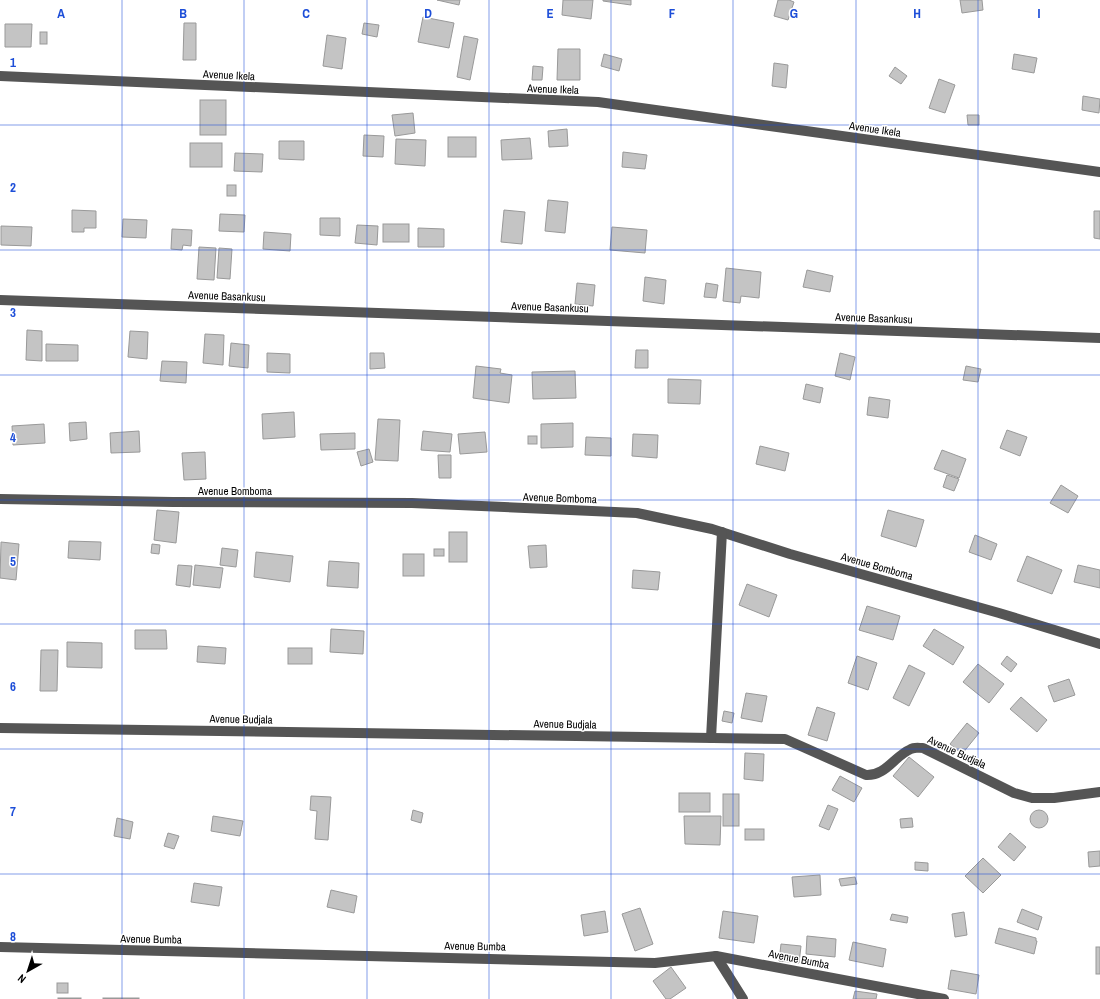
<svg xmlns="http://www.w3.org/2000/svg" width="1100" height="999" viewBox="0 0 1100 999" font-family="'Archivo Narrow',sans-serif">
<rect width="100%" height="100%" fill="#fff"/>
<g fill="#c4c4c4" stroke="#999">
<path d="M437 0H460L459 5Z"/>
<path d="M563 0H593L591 19 562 15Z"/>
<path d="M603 0H631V5L603 1Z"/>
<path d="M778 0H789L794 2 788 20 774 16Z"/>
<path d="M960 0H982L983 10 962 13Z"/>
<path d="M423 17 454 23 449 48 418 42Z"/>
<path d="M184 23H196V60H183Z"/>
<path d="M364 23 379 25 377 37 362 34Z"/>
<path d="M5 24H32L31 47H5Z"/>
<rect x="40" y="32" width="7" height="12"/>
<path d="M327 35 346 38 342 69 323 66Z"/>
<path d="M464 36 478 39 470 80 457 77Z"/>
<path d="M558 49H580V80H557Z"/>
<path d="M604 54 622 59 619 71 601 66Z"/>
<path d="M1014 54 1037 58 1034 73 1012 69Z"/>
<path d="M774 63 788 65 786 88 772 86Z"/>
<path d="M533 66 543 67 542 80H532Z"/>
<path d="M895 67 907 76 901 84 889 76Z"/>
<path d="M939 79 955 85 945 113 929 108Z"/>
<path d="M1083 96 1100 99 1099 113 1082 110Z"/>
<rect x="200" y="100" width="26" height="35"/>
<path d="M413 113 415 133 395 136 392 115Z"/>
<path d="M967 115H979V125H968Z"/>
<path d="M567 129 568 146 549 147 548 131Z"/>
<path d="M364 135 384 136 383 157 363 156Z"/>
<rect x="448" y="137" width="28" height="20"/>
<path d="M530 138 532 159 502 160 501 140Z"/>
<path d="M396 139 426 140 425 166 395 164Z"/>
<path d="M279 141H304V160L279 159Z"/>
<rect x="190" y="143" width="32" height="24"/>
<path d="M623 152 647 155 645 169 622 167Z"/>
<path d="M235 153 263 154 262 172 234 171Z"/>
<rect x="227" y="185" width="9" height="11"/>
<path d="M548 200 568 202 565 233 545 231Z"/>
<path d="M72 210 96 211V228H84V232H72Z"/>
<path d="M504 210 525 212 522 244 501 242Z"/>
<path d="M1094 211H1100V239L1094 238Z"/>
<path d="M220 214 245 215 244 232 219 231Z"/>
<path d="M320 218H340V236L320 235Z"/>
<path d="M123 219 147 220 146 238 122 237Z"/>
<rect x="383" y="224" width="26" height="18"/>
<path d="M357 225 378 226 377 245 355 243Z"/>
<path d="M1 226 32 227 31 246 1 245Z"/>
<path d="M612 227 647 230 645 253 610 250Z"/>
<path d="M418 228 444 229V247H418Z"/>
<path d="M172 229 192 230 191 246 183 245 182 250 171 249Z"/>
<path d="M264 232 291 234 290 251 263 249Z"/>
<path d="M199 247 216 248 214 280 197 279Z"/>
<path d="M219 248 232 249 230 279 217 278Z"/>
<path d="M726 268 761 272 759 298 741 296 740 303 723 301Z"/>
<path d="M807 270 833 276 830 292 803 287Z"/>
<path d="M645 277 666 280 664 304 643 301Z"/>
<path d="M577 283 595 285 593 306 575 304Z"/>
<path d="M706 283 718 285 716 298 704 297Z"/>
<path d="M27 330 42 331V361L26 360Z"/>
<path d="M130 331 148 332 147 359 128 357Z"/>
<path d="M205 334 224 335 223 365 203 363Z"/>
<path d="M231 343 249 345 248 368 229 366Z"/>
<path d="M46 344 78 345V361H46Z"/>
<path d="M636 350H648V368H635Z"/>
<path d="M267 353 290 354V373L267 372Z"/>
<path d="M370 353H384L385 368 370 369Z"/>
<path d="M840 353 855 357 850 380 835 376Z"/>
<path d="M162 361 187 362 186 383 160 381Z"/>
<path d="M476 366 501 369 500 373 512 375 509 403 473 398Z"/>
<path d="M966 366 981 369 978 382 963 380Z"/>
<path d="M575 371 576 398 533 399 532 372Z"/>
<path d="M668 379 701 380 700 404 668 403Z"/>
<path d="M806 384 823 388 820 403 803 399Z"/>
<path d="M869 397 890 400 888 418 867 415Z"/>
<path d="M294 412 295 437 263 439 262 414Z"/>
<path d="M378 419 400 420 398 461 375 460Z"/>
<path d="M86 422 87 439 70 441 69 423Z"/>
<path d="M573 423V447L541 448V424Z"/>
<path d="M44 424 45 443 13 445 12 426Z"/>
<path d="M1007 430 1027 437 1020 456 1000 448Z"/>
<path d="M139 431 140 452 111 453 110 433Z"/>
<path d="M423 431 452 434 450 452 421 450Z"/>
<path d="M485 432 487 452 460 454 458 434Z"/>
<path d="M355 433V449L321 450 320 434Z"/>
<path d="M633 434 658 435 657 458 632 456Z"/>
<rect x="528" y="436" width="9" height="8"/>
<path d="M586 437 611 438V456L585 455Z"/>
<path d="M760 446 789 453 785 471 756 464Z"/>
<path d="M369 449 373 462 361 466 357 452Z"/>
<path d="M942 450 966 459 959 478 934 469Z"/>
<path d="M205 452 206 479 184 480 182 453Z"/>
<path d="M438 455H451V478H439Z"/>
<path d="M947 475 959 479 954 491 943 487Z"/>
<path d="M1061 485 1078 496 1068 513 1050 503Z"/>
<path d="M157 510 179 512 176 543 154 540Z"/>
<path d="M888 510 924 520 916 547 881 536Z"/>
<rect x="449" y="532" width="18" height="30"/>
<path d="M975 535 997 544 991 560 969 552Z"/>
<path d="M69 541 101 542 100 560 68 558Z"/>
<path d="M1 542 19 544 16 580 0 578Z"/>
<path d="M152 544 160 545 159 554 151 553Z"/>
<path d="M546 545 547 567 530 568 528 546Z"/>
<path d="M222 548 238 550 236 567 220 565Z"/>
<rect x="434" y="549" width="10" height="7"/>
<path d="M256 552 293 556 290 582 254 577Z"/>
<rect x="403" y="554" width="21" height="22"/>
<path d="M1027 556 1062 570 1052 594 1017 581Z"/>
<path d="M329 561 359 563 358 588 327 586Z"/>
<path d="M178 565 192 566 190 587 176 585Z"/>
<path d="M195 565 223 568 220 588 193 585Z"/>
<path d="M1078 565 1100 570V588L1074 582Z"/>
<path d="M633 570 660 572 658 590 632 588Z"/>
<path d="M747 584 777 595 769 617 739 605Z"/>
<path d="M867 606 900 616 893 640 859 630Z"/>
<path d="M331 629 364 631 363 654 330 652Z"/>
<path d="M934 629 964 647 953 665 923 646Z"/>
<path d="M135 630H166L167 649H135Z"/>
<path d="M67 642 102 643V668L67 667Z"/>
<path d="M198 646 226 648 225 664 197 662Z"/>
<rect x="288" y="648" width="24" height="16"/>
<path d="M41 650H58L57 691H40Z"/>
<path d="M857 656 877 663 868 690 848 683Z"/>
<path d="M1007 656 1017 664 1011 672 1001 664Z"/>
<path d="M978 664 1004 684 989 703 963 682Z"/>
<path d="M909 665 925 673 909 706 893 698Z"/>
<path d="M1069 679 1075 695 1054 702 1048 686Z"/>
<path d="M746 693 767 696 762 722 741 718Z"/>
<path d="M1021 697 1047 720 1037 732 1010 709Z"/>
<path d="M817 707 835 713 827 741 808 735Z"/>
<path d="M724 711 734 713 732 723 722 721Z"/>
<path d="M967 723 979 733 962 754 950 744Z"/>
<path d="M745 753 764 754 763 781 744 779Z"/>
<path d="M909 757 934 777 918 797 893 776Z"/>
<path d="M840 776 862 788 854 802 832 790Z"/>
<rect x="679" y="793" width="31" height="19"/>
<rect x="723" y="794" width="16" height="32"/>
<path d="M311 796 331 797 328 840 315 839 317 811 310 810Z"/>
<path d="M828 805 838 809 829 830 819 826Z"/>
<path d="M413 810 423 813 421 823 411 820Z"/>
<circle cx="1039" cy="819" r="9"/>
<path d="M213 816 243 821 240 836 211 831Z"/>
<path d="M684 816H721L720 845 685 844Z"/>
<path d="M117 818 133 822 130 839 114 836Z"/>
<path d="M912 818 913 827 901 828 900 819Z"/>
<rect x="745" y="829" width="19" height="11"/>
<path d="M168 833 179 836 174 849 164 846Z"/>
<path d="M1010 833 1026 847 1014 861 998 847Z"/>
<path d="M1100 851V866L1089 867 1088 852Z"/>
<path d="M983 858 1001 875 983 893 965 876Z"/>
<path d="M915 862 928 863V871L915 870Z"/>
<path d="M820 875 821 895 794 897 792 877Z"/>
<path d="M855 877 857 884 841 886 839 879Z"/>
<path d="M194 883 222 887 219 906 191 902Z"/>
<path d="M331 890 357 896 354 913 327 907Z"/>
<path d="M640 908 653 944 635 951 622 914Z"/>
<path d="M1022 909 1042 917 1038 930 1017 922Z"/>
<path d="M605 911 608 932 584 936 581 915Z"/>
<path d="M723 911 758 916 754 943 719 938Z"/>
<path d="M964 912 967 935 955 937 952 914Z"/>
<path d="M892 914 908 917 907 923 890 920Z"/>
<path d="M999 928 1036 938V941H1037L1034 954 995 943Z"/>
<path d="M807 936 836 939 835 957 806 954Z"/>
<path d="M853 942 886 949 883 967 849 960Z"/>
<path d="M781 944 801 946 799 963 779 961Z"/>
<rect x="1096" y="947" width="4" height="27"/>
<path d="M671 967 686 988 670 999H666L653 981Z"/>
<path d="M951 970 979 975 976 994 948 989Z"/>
<rect x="57" y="983" width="11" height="10"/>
<path d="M855 991 877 994 876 999H853Z"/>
<rect x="58" y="998" width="23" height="1"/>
<rect x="103" y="998" width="36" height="1"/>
</g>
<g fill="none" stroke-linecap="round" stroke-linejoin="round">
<g stroke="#555" stroke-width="10">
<path d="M0 76 598 102 1100 172"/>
<path d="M0 300 1100 338"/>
<path d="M0 499 173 502 412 503 637 513 712 529 790 554 999 613 1100 644"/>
<path d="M0 728 785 739 866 775C886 776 894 756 911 749 914 747 919 748 923 748L1014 793 1032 798H1054L1100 792"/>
<path d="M711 738 722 532"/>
<path d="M0 947 655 963 716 956 944 999"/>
<path d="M716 956 743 999"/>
</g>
</g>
<path fill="none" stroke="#1d4ed8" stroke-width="1" stroke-opacity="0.55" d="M122 0V999M244 0V999M367 0V999M489 0V999M611 0V999M733 0V999M856 0V999M978 0V999M0 125H1100M0 250H1100M0 375H1100M0 500H1100M0 624H1100M0 749H1100M0 874H1100"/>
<g text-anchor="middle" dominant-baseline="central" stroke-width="3" stroke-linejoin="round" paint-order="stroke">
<g font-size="11" fill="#000" stroke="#fff">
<text transform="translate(229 75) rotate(3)">Avenue Ikela</text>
<text transform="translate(553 89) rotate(2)">Avenue Ikela</text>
<text transform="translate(875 129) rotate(8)">Avenue Ikela</text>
<text transform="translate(227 296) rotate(2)">Avenue Basankusu</text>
<text transform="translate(550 307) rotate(2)">Avenue Basankusu</text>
<text transform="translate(874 318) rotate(2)">Avenue Basankusu</text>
<text x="235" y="491">Avenue Bomboma</text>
<text transform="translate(560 498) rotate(2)">Avenue Bomboma</text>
<text transform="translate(877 566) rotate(16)">Avenue Bomboma</text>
<text transform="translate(241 719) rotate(1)">Avenue Budjala</text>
<text transform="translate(565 724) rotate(1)">Avenue Budjala</text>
<text transform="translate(957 752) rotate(25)">Avenue Budjala</text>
<text transform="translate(151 939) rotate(1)">Avenue Bumba</text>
<text transform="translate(475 946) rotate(1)">Avenue Bumba</text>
<text transform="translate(799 959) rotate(11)">Avenue Bumba</text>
</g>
</g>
<g font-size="13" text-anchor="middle" font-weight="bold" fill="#1d4ed8" stroke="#fff" stroke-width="3" stroke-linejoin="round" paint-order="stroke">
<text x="61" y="18">A</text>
<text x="183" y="18">B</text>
<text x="306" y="18">C</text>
<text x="428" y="18">D</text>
<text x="550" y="18">E</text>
<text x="672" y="18">F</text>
<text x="794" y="18">G</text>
<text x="917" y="18">H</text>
<text x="1039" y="18">I</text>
<text x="13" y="67">1</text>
<text x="13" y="192">2</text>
<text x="13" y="317">3</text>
<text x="13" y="442">4</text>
<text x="13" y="566">5</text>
<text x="13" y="691">6</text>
<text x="13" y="816">7</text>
<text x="13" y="941">8</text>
</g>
<g transform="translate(28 971) rotate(219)" stroke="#ffffff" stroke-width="3" paint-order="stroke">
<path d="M0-3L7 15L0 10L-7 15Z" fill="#000000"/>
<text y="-6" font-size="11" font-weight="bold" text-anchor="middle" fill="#000000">N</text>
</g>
</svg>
